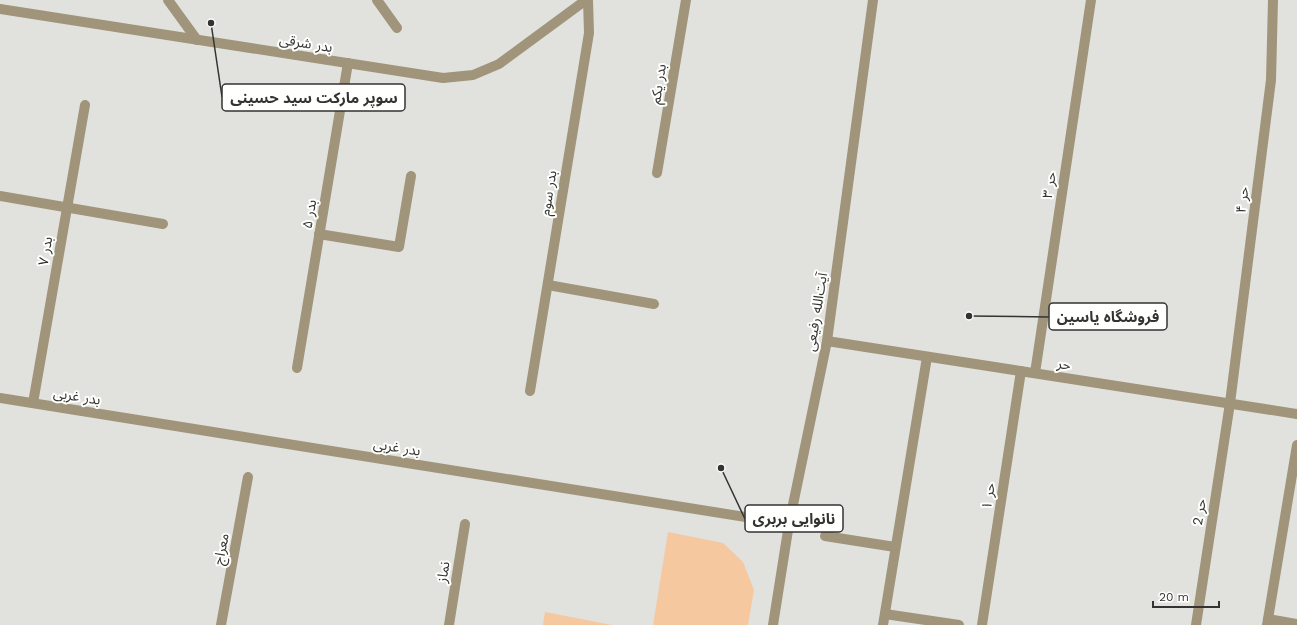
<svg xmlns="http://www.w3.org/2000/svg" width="1297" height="625" viewBox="0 0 1297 625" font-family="'Work Sans','Noto Sans Arabic',sans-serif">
<rect width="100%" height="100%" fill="#e1e1de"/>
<g fill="#f6c89f">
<path d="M668 532 723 543 743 562 754 590 748 625H653Z"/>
<path d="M545 612 612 625H543Z"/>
</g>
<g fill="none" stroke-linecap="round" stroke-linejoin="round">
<g stroke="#a0957a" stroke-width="10">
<path d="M168 0 197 40"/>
<path d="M377 0 397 28"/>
<path d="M0 9 443 78 473 75 499 64 586 0"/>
<path d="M657 173 686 0"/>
<path d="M0 196 163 224"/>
<path d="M319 234 399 247 411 176"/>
<path d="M548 285 654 304"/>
<path d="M827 341 1297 414"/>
<path d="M297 368 348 63"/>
<path d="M1035 373 1091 0"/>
<path d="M530 391 589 33 588 0"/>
<path d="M0 398 789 524"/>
<path d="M33 403 85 105"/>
<path d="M825 536 895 547"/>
<path d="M885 614 959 625"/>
<path d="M1268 619 1297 624"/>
<path d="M221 625 248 477"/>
<path d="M449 625 465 524"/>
<path d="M773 625 789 524 827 341 873 0"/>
<path d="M883 625 927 357"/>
<path d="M982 625 1021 371"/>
<path d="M1196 625 1230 403 1271 80 1273 0"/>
<path d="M1267 625 1297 445"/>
</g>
</g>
<g text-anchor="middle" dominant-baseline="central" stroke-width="4" stroke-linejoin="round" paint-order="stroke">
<g font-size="14" fill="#333332" stroke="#fffffe">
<text transform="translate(306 43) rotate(9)">بدر شرقی</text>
<text transform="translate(658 84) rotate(-81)">بدر یکم</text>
<text transform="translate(1049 185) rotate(-81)">حر ۳</text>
<text transform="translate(548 193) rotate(-81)">بدر سوم</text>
<text transform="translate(1242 200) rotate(-83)">حر ۴</text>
<text transform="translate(309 214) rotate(-80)">بدر ۵</text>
<text transform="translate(45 251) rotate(-80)">بدر ۷</text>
<text transform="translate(816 312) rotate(-81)">آیت‌الله رفیعی</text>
<text transform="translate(1064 364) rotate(9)">حر</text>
<text transform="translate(77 396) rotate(9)">بدر غربی</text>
<text transform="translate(397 447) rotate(9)">بدر غربی</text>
<text transform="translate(988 496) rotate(-81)">حر ۱</text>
<text transform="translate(1199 512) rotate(-81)">حر 2</text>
<text transform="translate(221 549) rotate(-79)">معراج</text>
<text transform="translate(443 572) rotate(-81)">نماز</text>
</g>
</g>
<path fill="none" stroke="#333332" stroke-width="1.5" d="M211 23L222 97M969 316L1049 317M721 468L745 519"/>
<g fill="#333332" stroke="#fffffe" stroke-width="1.5">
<circle cx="211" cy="23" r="4"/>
<circle cx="969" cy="316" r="4"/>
<circle cx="721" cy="468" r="4"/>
</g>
<g fill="#fffffe" stroke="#333332" stroke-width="1.5">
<rect x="222" y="84" width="183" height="27" rx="4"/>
<rect x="1049" y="303" width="118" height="27" rx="4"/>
<rect x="745" y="505" width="98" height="27" rx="4"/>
</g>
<g font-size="15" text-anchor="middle" font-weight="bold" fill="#333332">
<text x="314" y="103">سوپر مارکت سید حسینی</text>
<text x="1108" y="322">فروشگاه یاسین</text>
<text x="794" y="524">نانوایی بربری</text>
</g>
<path d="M1153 601v6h66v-6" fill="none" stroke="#333332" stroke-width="2"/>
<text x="1159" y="601" font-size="12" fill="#333332" stroke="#fffffe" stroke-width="3" paint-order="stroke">20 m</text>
</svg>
